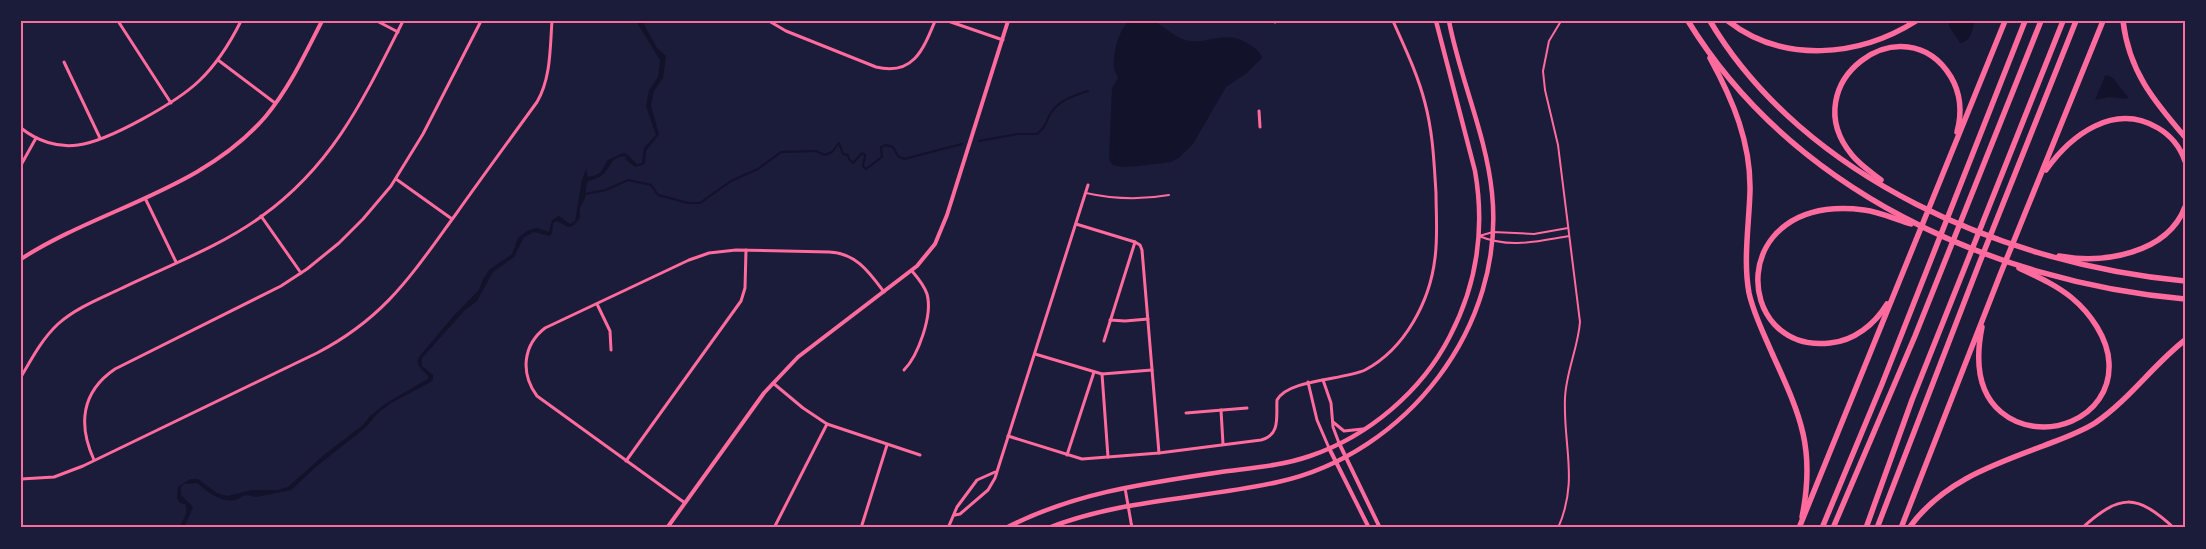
<svg xmlns="http://www.w3.org/2000/svg" width="2206" height="549" viewBox="0 0 2206 549" font-family="'Nunito Sans',sans-serif">
<rect width="100%" height="100%" fill="#1b1b3a"/>
<g fill="#12122b">
<path d="M636 21H642L657 48 666 56 663 78 654 91 651 106 659 134 646 151 645 164 635 167 624 158 627 159 625 156C608 158 612 168 601 176 597 179 591 179 587 182L585 198 580 208V218L573 226 568 227 557 221 553 223 552 233 550 236 534 232 524 237 514 257 493 272 477 301 464 311 422 358V366L433 375V380L429 383 391 403 377 414 365 428 317 466 291 490 256 497 246 495C241 496 240 499 235 500 220 503 207 491 197 483L184 484 181 487V495L193 507 184 528H179C183 520 189 513 185 504L180 503 177 498 178 487 190 479H198L217 493 227 496 252 490H277L288 487 325 454 363 425 369 417 385 404 429 378C425 370 414 367 419 357L456 313 479 290 483 279 489 270 512 254 518 238 527 231 537 228 549 232 552 220 559 216 570 224 575 221 582 180 586 169 588 177C604 174 600 171 608 160L623 153 628 155 637 164 642 163 644 148 656 135 646 106 649 90 658 77 660 60Z"/>
<path d="M1129 21C1136 21 1149 19 1155 22 1166 28 1173 36 1185 40 1209 46 1223 28 1249 44 1255 48 1260 51 1262 58L1247 73 1226 87 1193 144 1179 158 1171 162 1138 166 1123 167 1113 165 1109 160 1112 88 1118 78C1117 75 1114 71 1114 67 1113 53 1118 31 1129 21Z"/>
<path d="M1975 21C1972 30 1971 42 1960 43L1949 26V21Z"/>
<path d="M2107 75 2113 78 2128 97 2127 99 2109 97 2095 100 2105 76Z"/>
</g>
<g fill="none" stroke-linecap="round" stroke-linejoin="round">
<g stroke="#12122b" stroke-width="2">
<path d="M979 141 1018 134H1037C1045 128 1046 123 1050 114 1059 100 1073 96 1088 91"/>
<path d="M585 194 606 190 628 180 651 185 658 195 688 203H700L731 181 758 169 781 152 816 151 825 155 832 152 839 143 843 154 848 155 849 159 853 163 862 153 865 155 863 166 866 169 882 157 881 147 886 145 893 147 898 156 904 159 962 144"/>
</g>
<g stroke="#ff6b9d" stroke-width="2">
<path d="M1086 193C1113 199 1141 200 1169 195"/>
<path d="M1479 236C1510 249 1538 241 1569 236"/>
<path d="M1479 236 1493 232 1534 234 1568 228"/>
<path d="M1558 528C1579 481 1563 446 1565 398 1566 372 1578 348 1580 322L1558 145 1545 90 1543 71 1549 41 1561 21"/>
</g>
<g stroke="#ff6b9d" stroke-width="3">
<path d="M118 21 171 103"/>
<path d="M377 21 398 32"/>
<path d="M769 21 786 31 876 67C913 76 923 50 935 21"/>
<path d="M948 21 1003 40"/>
<path d="M1275 22 1276 21"/>
<path d="M218 60 275 103"/>
<path d="M64 62 100 138"/>
<path d="M1259 111 1260 127"/>
<path d="M21 128C37 141 58 148 78 145 109 141 177 102 199 81 217 64 230 43 241 21"/>
<path d="M21 165 36 138"/>
<path d="M396 179 452 219"/>
<path d="M145 198 176 262"/>
<path d="M261 216 301 273"/>
<path d="M1076 224 1135 242 1140 245 1142 250 1159 453"/>
<path d="M597 304 610 331 611 350"/>
<path d="M1110 320 1125 321 1148 319"/>
<path d="M1104 341 1135 242"/>
<path d="M1035 354 1102 374 1152 370"/>
<path d="M904 370C918 356 933 315 927 294 924 285 918 278 912 271"/>
<path d="M1102 374 1108 457"/>
<path d="M21 377C32 358 42 339 58 324 76 308 99 299 120 289 167 266 220 247 262 216 334 164 364 98 403 21"/>
<path d="M1323 380 1331 403 1333 427 1339 443"/>
<path d="M1308 382 1317 420 1329 448"/>
<path d="M773 383 803 408 827 424 920 455"/>
<path d="M1221 410 1223 444"/>
<path d="M1186 413 1247 408"/>
<path d="M1333 422 1344 431 1363 429"/>
<path d="M1008 436 1082 459 1159 453 1261 440C1281 435 1276 416 1277 400 1288 379 1344 380 1365 370 1405 349 1430 301 1435 258 1438 236 1436 214 1436 193 1434 162 1433 133 1425 103 1418 75 1405 48 1393 21"/>
<path d="M1067 455 1094 372"/>
<path d="M94 460C78 425 81 392 115 369L281 286 307 269 339 243 363 219 391 186 423 134 481 21"/>
<path d="M626 461 741 301 745 288 746 250"/>
<path d="M21 479 54 477 83 466 317 353C386 317 412 274 456 214 483 176 510 139 537 102 551 78 550 48 552 21"/>
<path d="M1125 488 1132 528"/>
<path d="M685 503 537 396C520 373 523 345 545 328L689 260 709 253 736 250 829 252C856 253 869 272 884 292"/>
<path d="M955 515 960 514 988 490 995 478 1088 185"/>
<path d="M774 528 827 424"/>
<path d="M861 528 887 445"/>
<path d="M948 528 957 507 977 480 995 472"/>
<path d="M1995 528H1999"/>
<path d="M2082 528C2120 494 2136 493 2174 528"/>
</g>
<g stroke="#ff6b9d" stroke-width="4">
<path d="M21 259C100 208 203 190 266 116 290 87 305 54 322 21"/>
<path d="M1339 443 1380 528"/>
<path d="M1329 448 1369 528"/>
<path d="M667 528 764 393 798 357 917 266 935 244 947 215 1008 21"/>
</g>
<g stroke="#ff6b9d" stroke-width="4.5">
<path d="M1006 528C1073 493 1147 483 1221 472 1251 468 1281 466 1310 456 1369 436 1422 391 1450 336 1477 284 1485 228 1475 171L1436 21"/>
<path d="M1048 528C1122 499 1201 499 1278 482 1406 454 1506 327 1492 193 1486 134 1460 79 1449 21"/>
</g>
<g stroke="#ff6b9d" stroke-width="5.5">
<path d="M1688 21C1792 190 1992 282 2185 299"/>
<path d="M1710 21C1804 179 2008 265 2185 281"/>
<path d="M1728 21C1783 64 1859 57 1916 21"/>
<path d="M2123 21C2129 71 2153 100 2185 137"/>
<path d="M1710 58C1733 100 1751 143 1750 191 1749 225 1743 260 1749 293 1754 315 1764 334 1772 353 1800 415 1816 448 1802 517"/>
<path d="M2046 170C2071 135 2114 102 2158 128 2170 135 2180 147 2185 161"/>
<path d="M1881 180C1871 172 1860 165 1852 155 1792 83 1905 1 1951 77 1961 94 1962 113 1957 132"/>
<path d="M2059 256C2103 264 2167 254 2185 207"/>
<path d="M1887 304C1875 324 1854 341 1830 343 1732 354 1725 192 1864 210 1880 212 1895 219 1911 224"/>
<path d="M1982 327C1976 357 1976 391 2001 412 2042 446 2112 419 2109 363 2108 338 2090 313 2072 298 2056 285 2038 277 2019 268"/>
<path d="M1799 528 2005 21"/>
<path d="M1822 528 1882 384 2025 21"/>
<path d="M1833 528 1915 336 2041 21"/>
<path d="M1866 528 1912 400 2063 21"/>
<path d="M1877 528 1979 264 2076 21"/>
<path d="M1901 528 2000 275 2103 21"/>
<path d="M1909 528C1942 482 1992 465 2043 446 2061 439 2079 433 2095 423 2129 400 2153 365 2185 340"/>
</g>
</g>
<rect width="2206" height="549" fill="none" stroke="#1b1b3a" stroke-width="45"/>
<rect x="22" y="22" width="2162" height="504" fill="none" stroke="#ff6b9d" stroke-width="2"/>
</svg>
